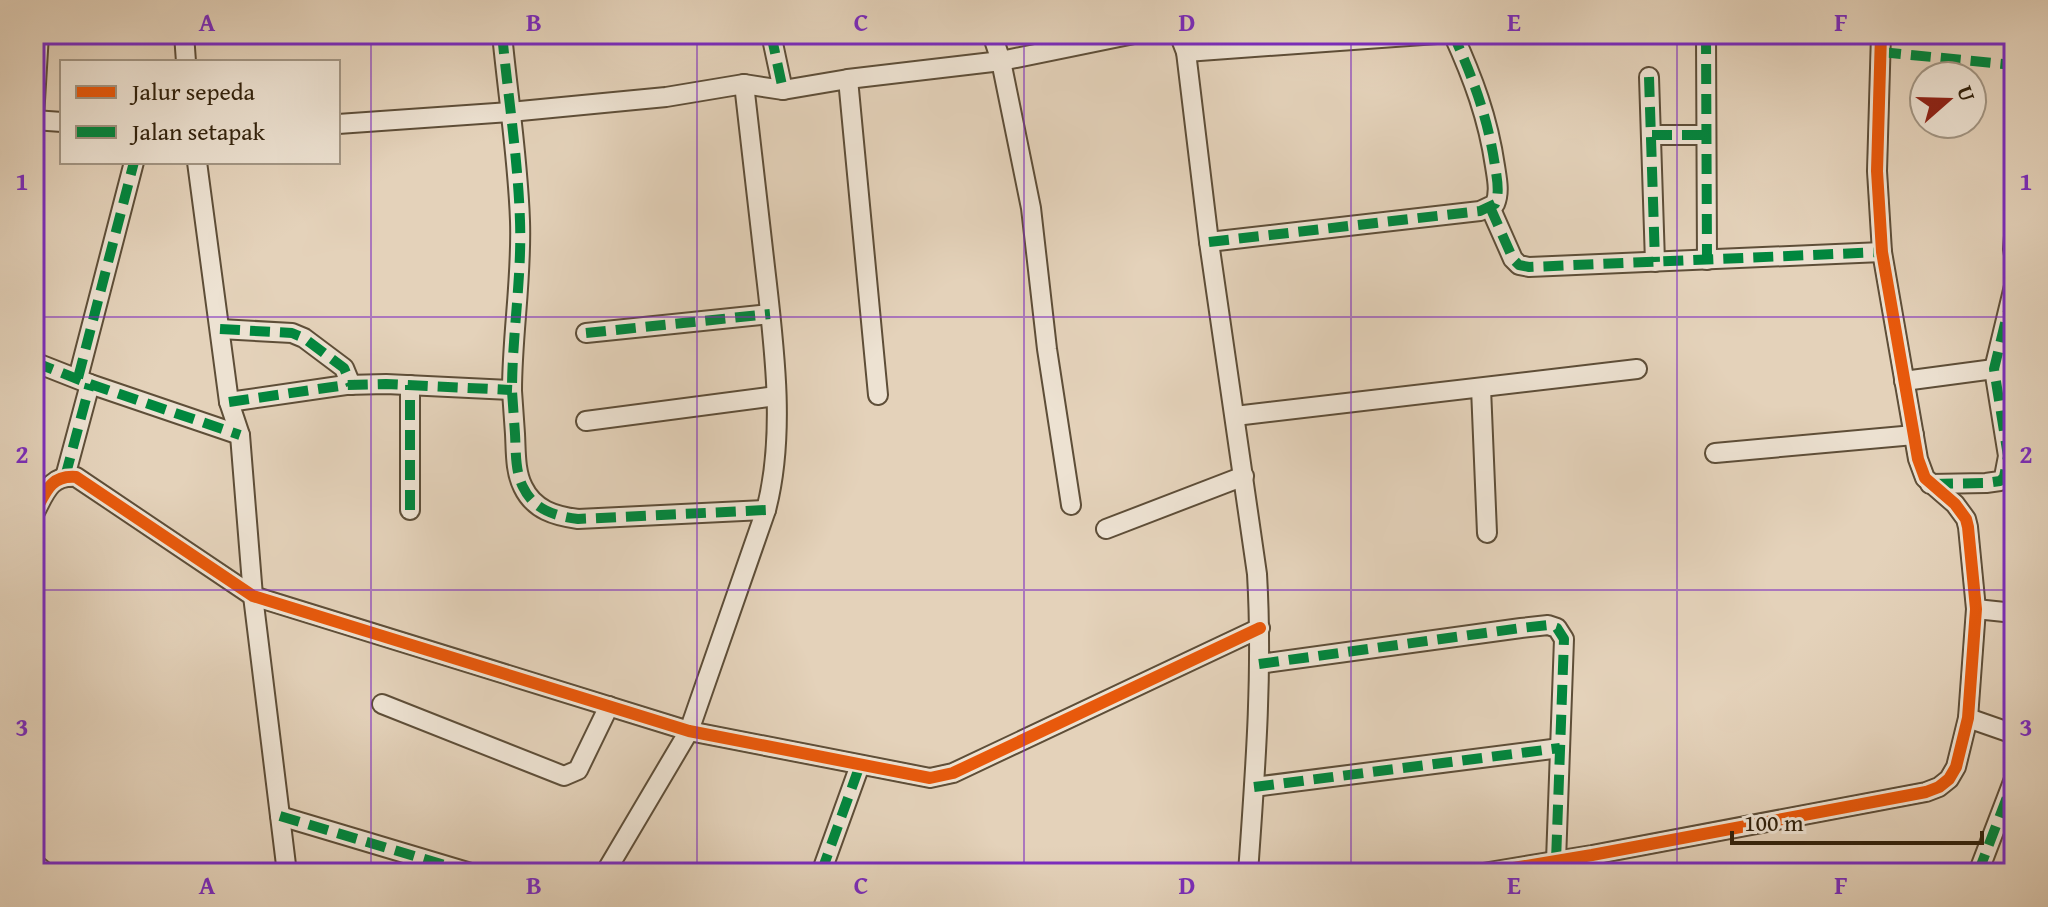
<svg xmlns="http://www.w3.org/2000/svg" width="2048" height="907" viewBox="0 0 2048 907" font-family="'Gentium Book Plus',serif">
<rect width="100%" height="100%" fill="#e4d2ba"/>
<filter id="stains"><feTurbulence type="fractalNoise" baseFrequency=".0025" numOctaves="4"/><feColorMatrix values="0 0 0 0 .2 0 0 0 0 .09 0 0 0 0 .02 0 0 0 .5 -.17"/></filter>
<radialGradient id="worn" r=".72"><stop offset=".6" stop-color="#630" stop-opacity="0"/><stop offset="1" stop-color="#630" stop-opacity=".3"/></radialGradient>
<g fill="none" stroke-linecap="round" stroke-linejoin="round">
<defs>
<g id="street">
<path d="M184 34 186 62"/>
<path d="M502 34C508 96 518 159 520 221 522 278 512 335 512 391 513 405 514 420 515 434 516 452 515 471 523 487 534 510 555 516 578 519L766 510"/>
<path d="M771 34 783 90"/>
<path d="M992 34 1001 61 1031 208 1047 349 1071 505"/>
<path d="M1179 34 1186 52 1209 242 1257 574C1263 674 1255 774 1248 873"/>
<path d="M1706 34 1707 260"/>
<path d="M1186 52 1437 34"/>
<path d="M1649 77 1655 262"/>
<path d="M848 79 878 395"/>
<path d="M34 117 39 34"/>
<path d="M34 120 62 122"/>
<path d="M338 124 510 112 666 97 744 84 783 90 848 79 1001 61 1134 34"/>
<path d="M1652 135H1706"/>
<path d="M197 162 229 402 240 435 253 596 287 873"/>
<path d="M1490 207 1513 259 1519 265 1529 267 1882 252"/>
<path d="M2014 236 2013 249 2014 255"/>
<path d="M1209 242 1480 211 1495 204C1500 192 1497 179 1495 166 1488 118 1473 78 1453 34"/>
<path d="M220 329 292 333 304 338 344 368 351 385"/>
<path d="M586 333 770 314"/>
<path d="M34 362 90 384 240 435"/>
<path d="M78 378 134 162"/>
<path d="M1904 381 1994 369"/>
<path d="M1481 388 1487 533"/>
<path d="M229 402 346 385 386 384 512 390"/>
<path d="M1235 416 1637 369"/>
<path d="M586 421 776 396"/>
<path d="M1715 453 1914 435"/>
<path d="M65 477 90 384"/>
<path d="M1930 484 1986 483 2000 481 2004 477 2008 456 1994 369 2014 286"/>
<path d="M410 510V385"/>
<path d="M34 514C45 494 49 475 76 477L253 596 689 731 930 778 953 773 1260 628"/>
<path d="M1106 529 1244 476"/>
<path d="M1976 609 2014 613"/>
<path d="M1259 664 1521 628 1548 625 1557 628 1564 639 1556 861"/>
<path d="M382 704 564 776 578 770 609 706"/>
<path d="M1968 718 2014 734"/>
<path d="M1254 787 1560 748"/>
<path d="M280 816 471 873"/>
<path d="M34 863 46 873"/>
<path d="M605 873 689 731 766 510C786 434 774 345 765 267 758 206 751 145 744 84"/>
<path d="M821 873 860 765"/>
<path d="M1483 873 1592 855 1926 792 1939 787 1949 779 1956 767 1968 718 1976 609 1968 527 1966 519 1955 504 1925 478 1918 459 1882 252 1877 171 1881 34"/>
<path d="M1978 873 2014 779"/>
</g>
</defs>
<use href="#street" stroke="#5e4e38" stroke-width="22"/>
<use href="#street" stroke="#ede2d2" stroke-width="18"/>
<g stroke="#00873e" stroke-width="10" stroke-dasharray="20 10" stroke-linecap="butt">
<path d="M502 34C508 96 518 159 520 221 522 278 512 335 512 391 513 405 514 420 515 434 516 452 515 471 523 487 534 510 555 516 578 519L766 510"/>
<path d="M771 34 783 90"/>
<path d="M1706 34 1707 260"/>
<path d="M1881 52 2014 65"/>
<path d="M1649 77 1655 262"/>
<path d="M34 117 39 34"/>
<path d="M1652 135H1706"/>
<path d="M1490 207 1513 259 1519 265 1529 267 1882 252"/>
<path d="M1209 242 1480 211 1495 204C1500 192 1497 179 1495 166 1488 118 1473 78 1453 34"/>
<path d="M220 329 292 333 304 338 344 368 351 385"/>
<path d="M586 333 770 314"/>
<path d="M34 362 90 384 240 435"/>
<path d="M78 378 134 162"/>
<path d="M229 402 346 385 386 384 512 390"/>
<path d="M65 477 90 384"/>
<path d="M1933 484 1986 483 2000 481 2004 477 2008 456 1994 369 2014 286"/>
<path d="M410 510V385"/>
<path d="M1259 664 1521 628 1548 625 1557 628 1564 639 1556 861"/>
<path d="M1254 787 1560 748"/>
<path d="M280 816 471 873"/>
<path d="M1592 855 1595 873"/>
<path d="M821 873 860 765"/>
<path d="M1978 873 2014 779"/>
</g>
<defs>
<g id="cycleway">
<path d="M34 514C45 494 49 475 76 477L253 596 689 731 930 778 953 773 1260 628"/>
<path d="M1483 873 1592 855 1926 792 1939 787 1949 779 1956 767 1968 718 1976 609 1968 527 1966 519 1955 504 1925 478 1918 459 1882 252 1877 171 1881 34"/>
</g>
</defs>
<use href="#cycleway" stroke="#ede2d2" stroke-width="17"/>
<use href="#cycleway" stroke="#e8590c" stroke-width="12"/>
</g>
<path fill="none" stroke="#7b2cbf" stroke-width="2" stroke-opacity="0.55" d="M371 34V873M697 34V873M1024 34V873M1351 34V873M1677 34V873M34 317H2014M34 590H2014"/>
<rect width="2048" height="907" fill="none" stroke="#e4d2ba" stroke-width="88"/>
<rect x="60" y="60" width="280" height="104" fill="#ede2d2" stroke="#a29583" stroke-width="2"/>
<rect x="76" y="86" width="40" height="12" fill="#e8590c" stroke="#a29583" stroke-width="2"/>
<text x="132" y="100" font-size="24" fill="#32220c">Jalur sepeda</text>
<rect x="76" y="126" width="40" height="12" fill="#00873e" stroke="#a29583" stroke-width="2"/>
<text x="132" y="140" font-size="24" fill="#32220c">Jalan setapak</text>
<g transform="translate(1948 100) rotate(70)"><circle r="38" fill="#ede2d2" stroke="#a29583" stroke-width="2"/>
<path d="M0-6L14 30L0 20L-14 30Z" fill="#8f2418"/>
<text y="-12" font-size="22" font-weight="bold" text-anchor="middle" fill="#32220c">U</text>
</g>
<path d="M1732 831v12h250v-12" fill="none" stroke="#32220c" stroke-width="4"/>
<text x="1744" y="831" font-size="24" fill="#32220c" stroke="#ede2d2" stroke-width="6" paint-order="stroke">100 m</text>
<rect x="44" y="44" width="1960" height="819" fill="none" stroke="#7b2cbf" stroke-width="3"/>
<g font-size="26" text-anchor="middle" font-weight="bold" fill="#7b2cbf">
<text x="207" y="31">A</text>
<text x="534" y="31">B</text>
<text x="861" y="31">C</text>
<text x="1187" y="31">D</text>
<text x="1514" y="31">E</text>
<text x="1841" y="31">F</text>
<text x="22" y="190">1</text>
<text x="2026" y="190">1</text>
<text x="22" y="463">2</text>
<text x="2026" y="463">2</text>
<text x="22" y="736">3</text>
<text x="2026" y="736">3</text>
<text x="207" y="894">A</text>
<text x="534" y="894">B</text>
<text x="861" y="894">C</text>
<text x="1187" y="894">D</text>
<text x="1514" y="894">E</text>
<text x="1841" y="894">F</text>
</g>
<rect width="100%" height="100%" filter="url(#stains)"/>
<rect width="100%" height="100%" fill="url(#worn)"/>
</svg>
